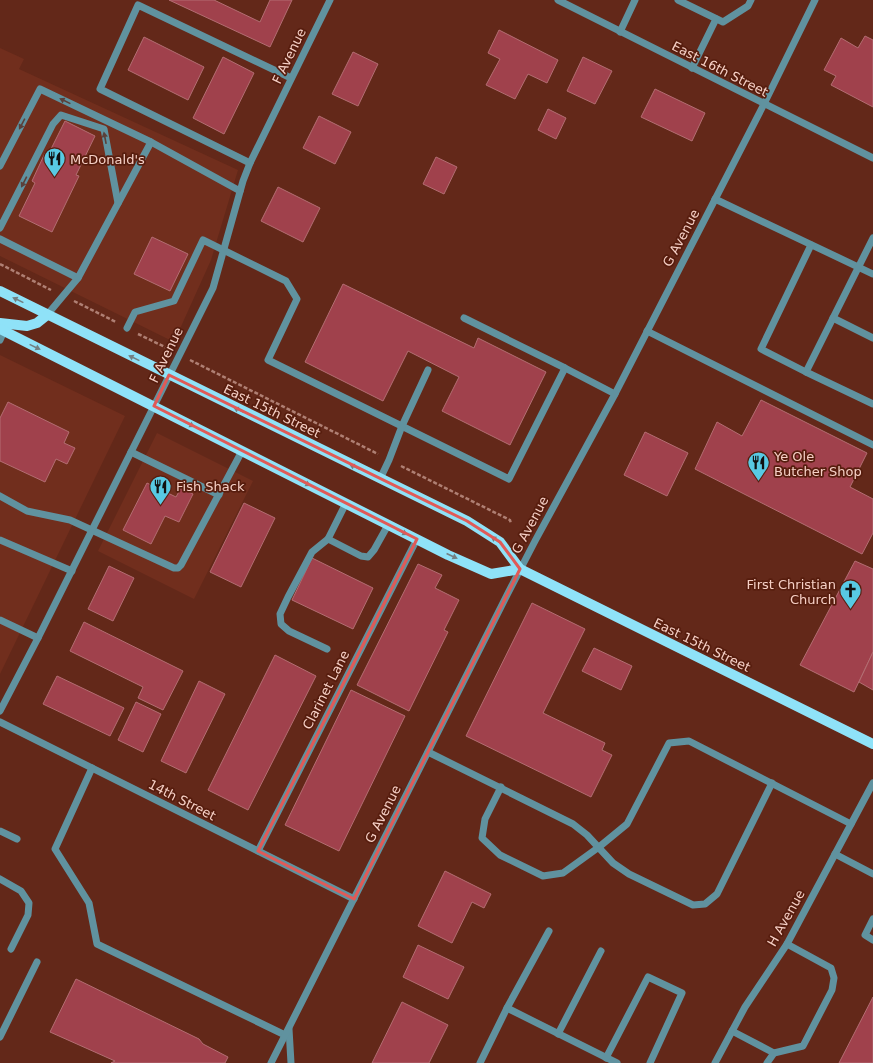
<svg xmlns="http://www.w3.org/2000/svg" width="873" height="1063" viewBox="0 0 873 1063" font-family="'DejaVu Sans',sans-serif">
<rect width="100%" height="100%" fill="#632819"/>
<g fill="#712e1d">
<path d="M0 48 24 59 19 69 238 170 211 260 174 342 0 256Z"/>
<path d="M0 355 125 416 0 674Z"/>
<path d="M157 433 253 481 194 599 98 551Z"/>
</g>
<g fill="#a0414c" stroke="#b36d72">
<path d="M169 0H214L260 22 270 0H292L270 47Z"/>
<path d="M499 30 558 60 547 83 528 74 515 99 486 85 500 59 488 53Z"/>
<path d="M865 36 873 40V107L831 85 836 76 824 70 841 38 858 48Z"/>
<path d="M144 37 204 67 188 100 128 70Z"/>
<path d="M353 52 378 64 358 106 332 94Z"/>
<path d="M223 57 254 73 224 134 193 118Z"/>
<path d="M583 57 612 71 595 104 567 91Z"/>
<path d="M655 89 705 113 692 141 641 117Z"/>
<path d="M548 109 566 118 556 139 538 130Z"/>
<path d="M319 116 351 132 335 164 303 148Z"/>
<path d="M65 121 95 136 76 175 79 176 52 232 19 216 35 183 32 181 45 153 48 155Z"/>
<path d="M436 157 457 167 444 194 423 184Z"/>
<path d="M278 187 320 208 303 242 261 221Z"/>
<path d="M152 237 188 254 170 291 134 274Z"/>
<path d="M343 284 474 348 478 338 546 372 510 445 442 411 459 377 408 351 383 401 305 362Z"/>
<path d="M761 400 867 453 850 487 873 499V533L862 554 695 469 717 422 742 436Z"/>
<path d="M8 402 69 432 64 443 75 448 67 464 56 459 45 482 0 461V418Z"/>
<path d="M645 432 688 453 667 496 624 475Z"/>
<path d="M147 483 176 497 181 488 193 494 179 522 165 516 151 544 123 530Z"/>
<path d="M244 503 275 518 241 587 210 572Z"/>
<path d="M312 558 373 588 353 629 292 600Z"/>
<path d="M855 561 873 569V652L854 692 800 665Z"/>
<path d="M418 564 442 575 435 588 459 600 444 630 448 632 409 711 357 685Z"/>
<path d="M109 566 134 578 113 621 88 609Z"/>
<path d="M532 603 585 629 543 713 605 743 602 750 612 755 591 797 466 736Z"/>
<path d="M84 622 183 671 163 710 138 698 143 687 70 651Z"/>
<path d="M594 648 632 666 621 690 582 671Z"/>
<path d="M873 652V690L859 682Z"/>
<path d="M275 655 316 676 248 810 208 790Z"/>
<path d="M57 676 124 708 110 736 43 704Z"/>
<path d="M199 681 225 694 186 773 161 761Z"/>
<path d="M351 690 405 716 339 851 285 825Z"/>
<path d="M136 702 161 714 143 752 118 740Z"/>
<path d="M445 871 491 894 484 908 472 902 452 943 418 926Z"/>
<path d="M418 945 464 967 448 999 403 977Z"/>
<path d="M76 979 199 1039 203 1044 228 1057 225 1063H111L115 1061 50 1032Z"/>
<path d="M873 997V1063H839Z"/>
<path d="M402 1002 448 1025 429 1063H372Z"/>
</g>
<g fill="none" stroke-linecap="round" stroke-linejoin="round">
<g stroke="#af7f73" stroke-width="2.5" stroke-dasharray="4 2" stroke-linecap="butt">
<path d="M0 264 51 290"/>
<path d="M74 301 116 322"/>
<path d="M138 334 169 349"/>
<path d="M190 360 378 454"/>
<path d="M401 466 510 520 511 524"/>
</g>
<g stroke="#60929f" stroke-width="7">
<path d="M558 0 873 158"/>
<path d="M678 0 723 22 748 6 751 0"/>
<path d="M620 32 635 0"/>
<path d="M692 68 716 19"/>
<path d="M250 163 100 89 138 5 291 78"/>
<path d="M0 166 40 89 151 142 240 191"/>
<path d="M715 199 873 274"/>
<path d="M0 228 53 124 61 115 104 129 118 203"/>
<path d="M873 238 806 372 873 404"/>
<path d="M0 239 78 278"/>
<path d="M47 315 78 278 151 142"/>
<path d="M833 318 873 338"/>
<path d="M127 328 135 312 174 301 203 240 286 281 297 299 268 360 509 479 565 368 464 318"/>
<path d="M647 331 873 445"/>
<path d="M0 340 4 331"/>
<path d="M565 368 615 394"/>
<path d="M806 372 761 349 811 245"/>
<path d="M131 452 219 495"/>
<path d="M380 479 389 460 402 426 428 370"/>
<path d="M0 496 27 511 70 520 174 568H178L181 565 242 451"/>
<path d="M328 539 361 556 368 557 374 550 388 525"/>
<path d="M0 540 72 571"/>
<path d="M0 620 38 638"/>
<path d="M327 649 289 631 281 624 280 614 288 597 312 552 328 539 346 503"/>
<path d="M0 711 38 638 213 288 243 181 250 163 330 0"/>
<path d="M0 722 354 899"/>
<path d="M428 752 573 824 587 835 613 863 629 874 693 905 705 904 717 894 772 783"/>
<path d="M92 768 55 849 89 903 97 944 285 1035"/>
<path d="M501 787 485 819 482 838 500 855 543 876 563 873 599 847 627 824 669 743 689 741 851 824"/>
<path d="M0 831 17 839"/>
<path d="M258 851 417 539"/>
<path d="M835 854 873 874"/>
<path d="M0 879 21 891 29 903 28 915 11 949"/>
<path d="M873 919 865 935 873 940"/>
<path d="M507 1008 617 1063"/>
<path d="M289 1029 291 1063"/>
<path d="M732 1031 774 1053"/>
<path d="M558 1034 601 951"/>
<path d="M0 1037 37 962"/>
<path d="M606 1058 648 977 682 993 650 1063"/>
<path d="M271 1063 507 595 535 541 615 394 764 104 815 0"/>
<path d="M480 1063 507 1008 549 931"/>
<path d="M715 1063 745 1007 787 944 873 783"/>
<path d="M767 1063 774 1053 803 1046 832 990 834 978 831 968 787 944"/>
</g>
<g stroke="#8fe2f8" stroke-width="10">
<path d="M0 291 467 521 500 542 520 569 873 744"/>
<path d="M0 323 27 326 37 323 47 315"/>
<path d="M0 329 448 555 491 574 520 569"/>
</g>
</g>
<defs><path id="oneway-solid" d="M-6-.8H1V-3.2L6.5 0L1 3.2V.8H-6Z"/></defs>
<g fill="#5a403a">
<use href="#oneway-solid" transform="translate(65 101) rotate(-154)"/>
<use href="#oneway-solid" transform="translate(22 124) rotate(118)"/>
<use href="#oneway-solid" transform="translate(105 138) rotate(-101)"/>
<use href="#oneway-solid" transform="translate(24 182) rotate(117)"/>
</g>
<g fill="#738083">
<use href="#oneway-solid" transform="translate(18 300) rotate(-154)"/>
<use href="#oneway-solid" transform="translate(35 347) rotate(26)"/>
<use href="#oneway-solid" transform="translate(134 358) rotate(-154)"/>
<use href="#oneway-solid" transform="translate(239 410) rotate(-154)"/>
<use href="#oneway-solid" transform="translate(189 424) rotate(27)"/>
<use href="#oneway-solid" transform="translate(355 467) rotate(-154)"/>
<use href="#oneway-solid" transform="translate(305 483) rotate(27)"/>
<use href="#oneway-solid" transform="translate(402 532) rotate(27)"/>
<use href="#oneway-solid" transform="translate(496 540) rotate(-145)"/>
<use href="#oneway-solid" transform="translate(452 556) rotate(25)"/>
</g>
<path fill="none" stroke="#e05a57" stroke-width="3" stroke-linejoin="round" d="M169 375 467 521 500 542 520 569 354 899 258 851 417 539 154 406Z"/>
<defs>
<symbol id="restaurant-pin" viewBox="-11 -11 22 30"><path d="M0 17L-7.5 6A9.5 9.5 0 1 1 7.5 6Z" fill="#58c9e3" stroke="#571d0e"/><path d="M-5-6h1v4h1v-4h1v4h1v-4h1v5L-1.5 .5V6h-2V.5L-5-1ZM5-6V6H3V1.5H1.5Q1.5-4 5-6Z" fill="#111"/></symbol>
<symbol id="church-pin" viewBox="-11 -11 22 30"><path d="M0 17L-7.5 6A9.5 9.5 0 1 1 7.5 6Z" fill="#58c9e3" stroke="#571d0e"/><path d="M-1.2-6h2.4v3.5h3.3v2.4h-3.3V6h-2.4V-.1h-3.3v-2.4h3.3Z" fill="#111"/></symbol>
</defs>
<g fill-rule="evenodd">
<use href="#restaurant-pin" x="42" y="146" width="25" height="34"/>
<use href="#restaurant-pin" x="746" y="450" width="25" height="34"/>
<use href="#restaurant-pin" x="148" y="474" width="25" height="34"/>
<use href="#church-pin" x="838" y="578" width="25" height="34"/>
</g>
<g text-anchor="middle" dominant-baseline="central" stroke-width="3.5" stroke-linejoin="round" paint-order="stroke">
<g font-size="13" fill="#f6d0c6" stroke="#571d0e">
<text transform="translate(289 56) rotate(-64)">F Avenue</text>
<text transform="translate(720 69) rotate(27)">East 16th Street</text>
<text transform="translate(681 238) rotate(-62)">G Avenue</text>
<text transform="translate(166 355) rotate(-64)">F Avenue</text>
<text transform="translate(272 411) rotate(26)">East 15th Street</text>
<text transform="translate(530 525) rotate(-62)">G Avenue</text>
<text transform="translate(702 645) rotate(26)">East 15th Street</text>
<text transform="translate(326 690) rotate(-63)">Clarinet Lane</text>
<text transform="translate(182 800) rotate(27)">14th Street</text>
<text transform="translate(383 814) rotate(-63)">G Avenue</text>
<text transform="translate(786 918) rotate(-61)">H Avenue</text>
</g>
<g font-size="13" fill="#f6d0c6" stroke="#571d0e" text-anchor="start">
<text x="70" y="159">McDonald's</text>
<text x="774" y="456">Ye Ole<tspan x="774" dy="15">Butcher Shop</tspan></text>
<text x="176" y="486">Fish Shack</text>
<text x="836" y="584" text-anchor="end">First Christian<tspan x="836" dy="15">Church</tspan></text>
</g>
</g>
</svg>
